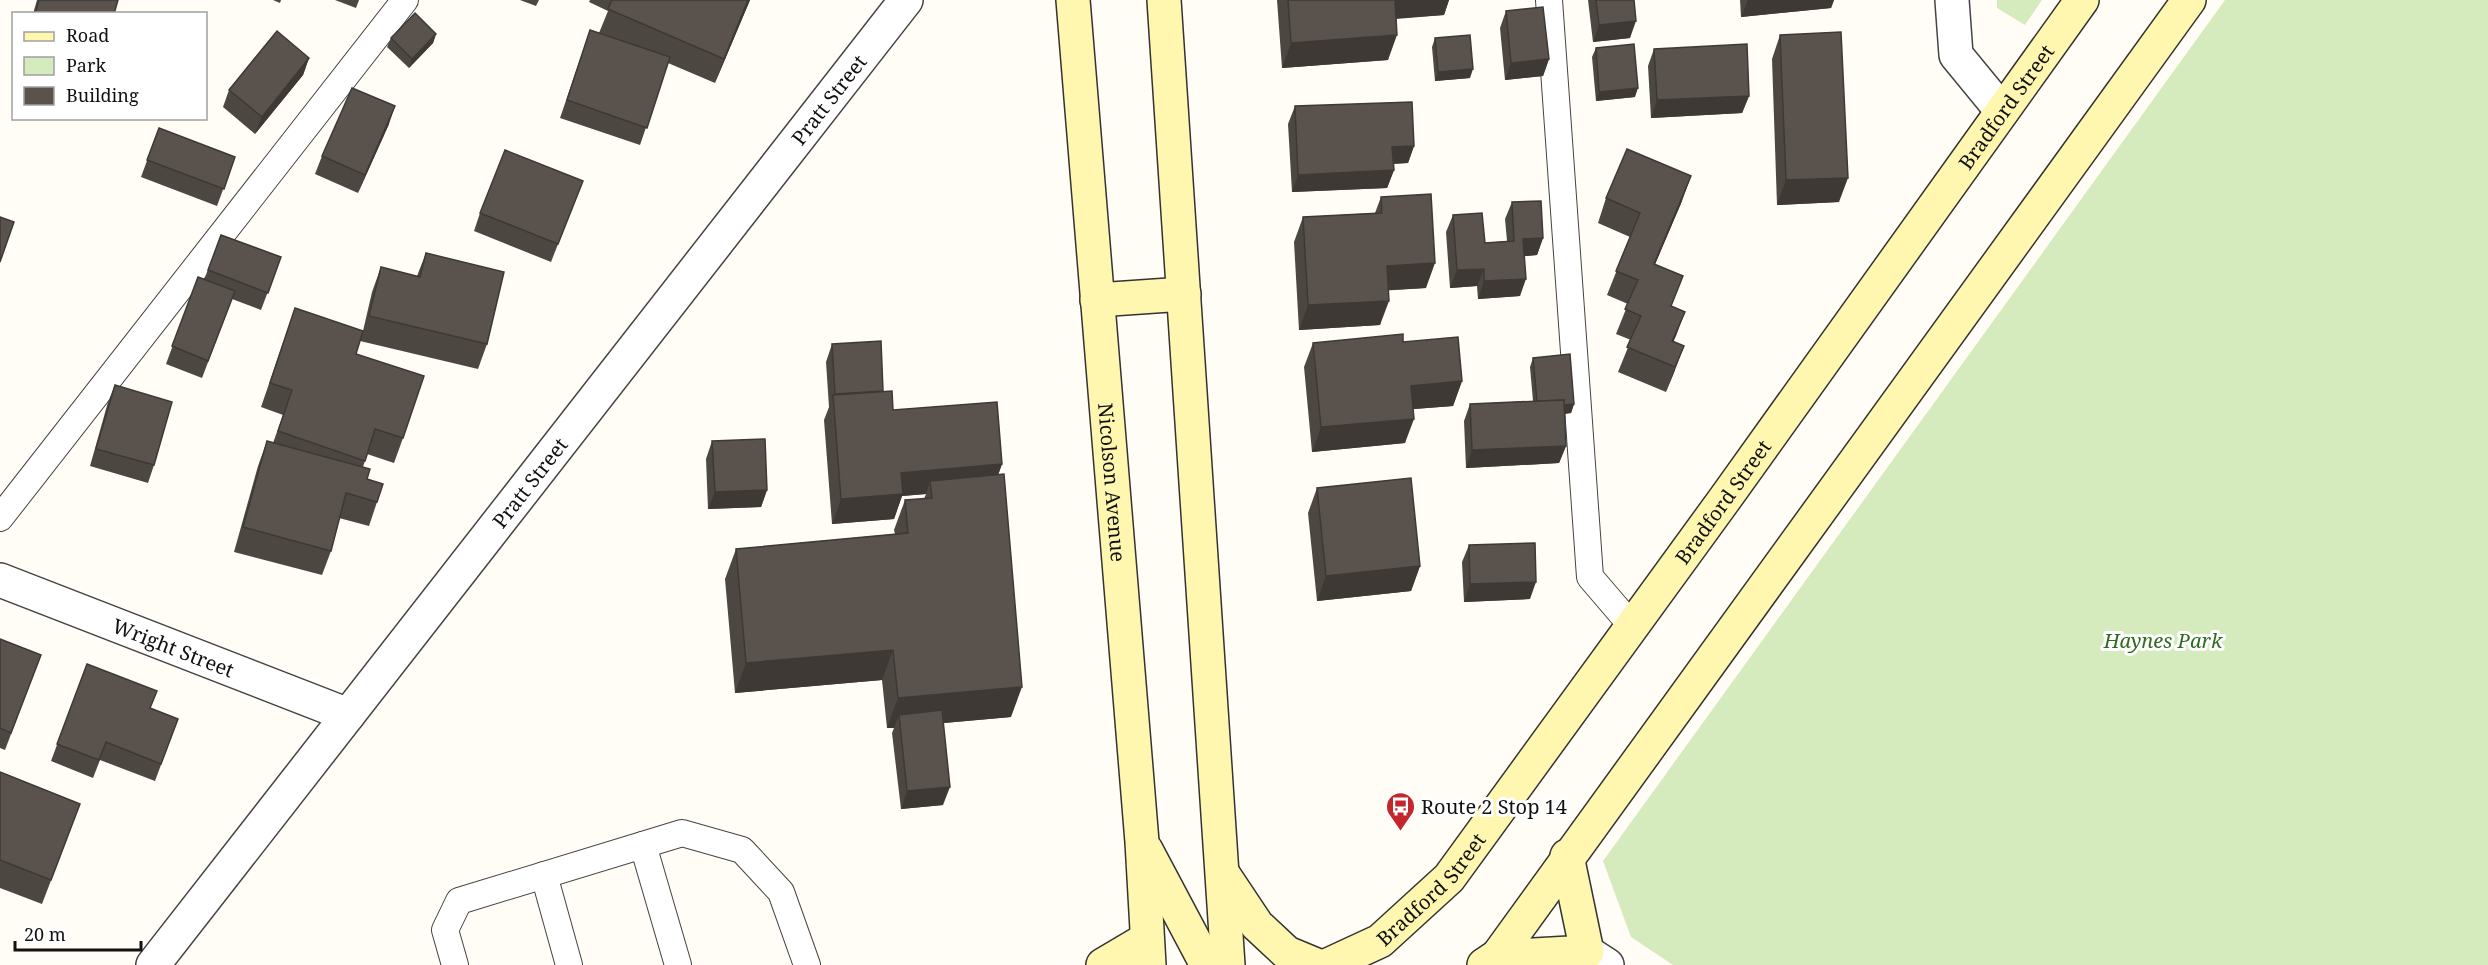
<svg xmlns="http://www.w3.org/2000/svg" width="2488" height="965" viewBox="0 0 2488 965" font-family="'Noto Serif',serif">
<rect width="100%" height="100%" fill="#fffdf5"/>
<g fill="#d5ebbd">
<path d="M1997 0H2042L2025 25 1997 8Z"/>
<path d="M2225 0H2488V965H1673L1631 937 1603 861Z"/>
</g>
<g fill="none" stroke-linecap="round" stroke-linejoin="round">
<defs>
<g id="lane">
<path d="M1549 0 1590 577 1632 626"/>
<path d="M0 518 405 0"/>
<path d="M643 845 678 965"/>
<path d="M544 875 569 965"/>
<path d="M455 965 445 930 459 901 682 833 742 850 781 892 807 965"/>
</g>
<g id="street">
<path d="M1952 0 1956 55 2002 111"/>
<path id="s1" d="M0 580 348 715"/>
<path id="s2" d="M153 965 906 0"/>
<path d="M1578 965 1587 952 1607 965"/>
</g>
<g id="secondary">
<path id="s3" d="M1073 0 1142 842 1149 965"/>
<path d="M1164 0 1228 965"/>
<path d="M1097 300 1184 294"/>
<path d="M1146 850 1207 965"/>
<path d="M1223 874 1257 925 1287 953 1316 965"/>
<path d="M1103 965 1147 939"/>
<path id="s4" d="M1328 965 1380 941 1449 878 1724 500 2082 0"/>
<path d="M1484 965 1496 957 1587 952 1567 856"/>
<path d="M1491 965 2189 0"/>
</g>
</defs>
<use href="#lane" stroke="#444" stroke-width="28"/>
<use href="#street" stroke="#444" stroke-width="36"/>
<use href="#secondary" stroke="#333" stroke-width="36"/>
<use href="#lane" stroke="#fff" stroke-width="26"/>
<use href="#street" stroke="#fff" stroke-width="33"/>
<use href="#secondary" stroke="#fff6b0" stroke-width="33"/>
</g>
<g fill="#4d4742">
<path d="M37 0H118L114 14H33Z"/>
<path d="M273 0H281L280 3Z"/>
<path d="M335 0H359L356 8Z"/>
<path d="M520 0H539L536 6Z"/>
<path d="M590 0H750L715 83 668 63 640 145 560 118 590 30 599 33 608 11 589 2Z"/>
<path d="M1277 0H1449L1444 15 1396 19 1388 60 1282 68Z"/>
<path d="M1588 0H1634L1630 38 1593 42Z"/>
<path d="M1740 0H1834L1831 8 1741 17Z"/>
<path d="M1506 11 1549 59 1543 76 1505 80 1500 28Z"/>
<path d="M436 34 433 43 409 68 387 47 391 38Z"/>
<path d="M1780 35 1839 202 1777 205 1772 59Z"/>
<path d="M1435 38 1470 78 1435 81 1432 47Z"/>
<path d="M1596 48 1635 97 1596 101 1592 57Z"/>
<path d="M1654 49 1749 96 1742 113 1651 118 1648 66Z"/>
<path d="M309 58 303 75 255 134 223 107 229 90Z"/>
<path d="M1295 106 1414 146 1408 163 1393 164 1394 170 1387 188 1292 192 1288 124Z"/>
<path d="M389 124 358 193 315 174 322 156Z"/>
<path d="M159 128 235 157 217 206 141 177Z"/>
<path d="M1381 197 1426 288 1389 290 1380 325 1299 330 1294 242 1303 217 1375 213Z"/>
<path d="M576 198 551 262 474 231 480 213Z"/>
<path d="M1606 198 1682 201 1655 264 1672 306 1675 370 1666 392 1618 372 1631 340 1616 334 1628 304 1607 295 1630 237 1598 223Z"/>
<path d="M1512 202 1543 238 1537 255 1525 256 1520 296 1478 299 1477 286 1450 288 1446 232 1453 215 1485 243 1507 241 1505 219Z"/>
<path d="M221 235 281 257 261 310 232 299 202 378 166 364 198 277 204 280Z"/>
<path d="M426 253 487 344 478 369 360 341 356 354 403 438 394 463 367 454 363 467 367 479 377 502 369 526 339 518 331 551 322 575 234 552 258 466 267 441 273 443 283 415 261 407 295 308 363 331 372 292 381 267 417 276Z"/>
<path d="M1403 342 1462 381 1453 406 1413 409 1405 443 1312 452 1304 367 1313 343Z"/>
<path d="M832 344 883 391 893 410 1002 464 998 475 1011 717 943 723V805L901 809 892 733 894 728H887L882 680 735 693 725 579 736 549 895 534 894 530 905 500 924 499 926 494 902 496 894 519 832 524 824 420 829 407 826 362Z"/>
<path d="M1533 358 1574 404 1571 413 1564 414 1566 446 1559 463 1466 468 1464 421 1470 404 1533 401 1530 367Z"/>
<path d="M115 385 154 465 148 483 90 466 108 402Z"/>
<path d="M712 441 767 490 761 507 708 509 706 459Z"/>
<path d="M1317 488 1420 566 1411 591 1317 601 1308 513Z"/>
<path d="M1469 545 1530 599 1464 602 1462 562Z"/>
<path d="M0 639 41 655 5 750 0 748Z"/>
<path d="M87 664 150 708 178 719 155 781 100 760 93 778 51 761Z"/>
<path d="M0 772 71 828 42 904 0 888Z"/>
</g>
<g fill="#3f3936">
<path d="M748 0H750L715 83 724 59Z"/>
<path d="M1393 0H1449L1444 15 1385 19Z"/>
<path d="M1748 0H1834L1831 8 1741 17Z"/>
<path d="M1636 21 1630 38 1593 42 1599 25Z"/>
<path d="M436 34 433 43 409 68 412 59Z"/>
<path d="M1397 35 1388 60 1282 68 1291 43Z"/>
<path d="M309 58 303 75 255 134 262 117Z"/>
<path d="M1549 59 1543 76 1505 80 1511 63Z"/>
<path d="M1473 69 1470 78 1435 81 1438 72Z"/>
<path d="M1638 88 1635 97 1596 101 1599 92Z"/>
<path d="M1749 96 1742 113 1651 118 1657 100Z"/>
<path d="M395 106 389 124 358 193 365 175Z"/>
<path d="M1414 146 1408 163 1386 164 1392 147Z"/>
<path d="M1394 170 1387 188 1292 192 1298 175Z"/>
<path d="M1691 176 1682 201 1645 288 1654 264Z"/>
<path d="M1848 178 1839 202 1777 205 1786 180Z"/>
<path d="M1543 238 1537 255 1517 257 1523 239Z"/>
<path d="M1435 263 1426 288 1378 291 1387 266Z"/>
<path d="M1484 269 1477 286 1450 288 1457 270Z"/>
<path d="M1526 279 1520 296 1478 299 1484 281Z"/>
<path d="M1389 301 1380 325 1299 330 1308 305Z"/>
<path d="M1685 312 1676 336 1663 365 1672 341Z"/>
<path d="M1684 346 1675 370 1666 392 1675 367Z"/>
<path d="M1462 381 1453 406 1402 410 1411 386Z"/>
<path d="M1574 404 1571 413 1534 417 1538 408Z"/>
<path d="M1414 419 1405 443 1312 452 1321 427Z"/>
<path d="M1566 446 1559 463 1466 468 1472 450Z"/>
<path d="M1002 464 993 489 930 481 926 494 902 496 894 519 832 524 841 499 901 473Z"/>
<path d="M767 490 761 507 708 509 715 492Z"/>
<path d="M1420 566 1411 591 1317 601 1326 576Z"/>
<path d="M1536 582 1530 599 1464 602 1470 584Z"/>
<path d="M893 650 882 680 735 693 746 663Z"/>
<path d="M1022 687 1011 717 900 727 899 715 894 728H887L898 698Z"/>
<path d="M950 787 943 805 901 809 907 791Z"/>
</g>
<g fill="#5a524d" stroke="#3f3936" stroke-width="1.5">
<path d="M39 0H118L114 14H35Z"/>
<path d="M612 0H748L724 59 608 9Z"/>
<path d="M1288 0H1395L1397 35 1291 43Z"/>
<path d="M1596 0H1634L1636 21 1599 25Z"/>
<path d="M1543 7 1549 59 1511 63 1506 11Z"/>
<path d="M415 13 436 34 412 59 391 38Z"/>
<path d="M590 30 670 57 647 128 567 100Z"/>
<path d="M277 31 309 58 262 117 229 90Z"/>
<path d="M1841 32 1848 178 1786 180 1780 35Z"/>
<path d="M1470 35 1473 69 1438 72 1435 38Z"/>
<path d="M1634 44 1638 88 1599 92 1596 48Z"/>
<path d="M1747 44 1749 96 1657 100 1654 49Z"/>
<path d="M352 88 395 106 365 175 322 156Z"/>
<path d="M1412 102 1414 146 1392 147 1394 170 1298 175 1295 106Z"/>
<path d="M159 128 235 157 224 189 147 160Z"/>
<path d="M1627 149 1691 176 1654 264 1683 276 1671 306 1685 312 1672 341 1684 346 1675 367 1627 347 1641 316 1625 309 1638 280 1616 271 1640 213 1606 198Z"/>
<path d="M505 150 583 181 558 244 480 213Z"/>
<path d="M1431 194 1435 263 1387 266 1389 301 1308 305 1303 217 1382 213 1381 197Z"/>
<path d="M1541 201 1543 238 1523 239 1526 279 1484 281V269L1457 270 1453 215 1482 213 1485 243 1514 241 1512 202Z"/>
<path d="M0 217 14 222 0 262Z"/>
<path d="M221 235 281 257 268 293 208 270Z"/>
<path d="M426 253 504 272 487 344 369 316 381 267 420 277Z"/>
<path d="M198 277 235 291 208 361 172 346Z"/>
<path d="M295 308 363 331 356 354 424 376 403 438 375 429 365 461 278 431 292 390 270 383Z"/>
<path d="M1403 334V342L1458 337 1462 381 1411 386 1414 419 1321 427 1313 343Z"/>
<path d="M881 341 883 391 835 394 832 344Z"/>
<path d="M1570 354 1574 404 1564 405V400L1537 401 1533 358Z"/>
<path d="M115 385 172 402 154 465 96 449Z"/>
<path d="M892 391 893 410 997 402 1002 464 901 473 903 494 841 499 833 395Z"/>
<path d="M1564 400 1566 446 1472 450 1470 404Z"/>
<path d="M765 439 767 490 715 492 712 441Z"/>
<path d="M267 441 370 469 367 479 383 484 377 502 346 493 331 551 243 527Z"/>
<path d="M1004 474 1022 687 898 698 893 650 746 663 736 549 908 533 905 500 932 498 930 481Z"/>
<path d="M1411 478 1420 566 1326 576 1317 488Z"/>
<path d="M1535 543 1536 582 1470 584 1469 545Z"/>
<path d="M0 639 41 655 11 733 0 728Z"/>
<path d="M87 664 157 691 150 708 178 719 161 764 106 742 99 760 57 744Z"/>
<path d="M942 710 950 787 907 791 899 715Z"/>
<path d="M0 772 80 804 51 880 0 860Z"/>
</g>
<defs>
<symbol id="bus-pin" viewBox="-11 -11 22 30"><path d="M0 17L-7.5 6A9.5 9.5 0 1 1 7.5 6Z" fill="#c4262e" stroke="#fff"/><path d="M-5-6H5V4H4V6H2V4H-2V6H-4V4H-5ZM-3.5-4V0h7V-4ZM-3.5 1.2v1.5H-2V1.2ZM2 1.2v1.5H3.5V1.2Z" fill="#fff"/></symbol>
</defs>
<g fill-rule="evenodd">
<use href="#bus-pin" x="1384" y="790" width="33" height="45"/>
</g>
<g text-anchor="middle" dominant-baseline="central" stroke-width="6" stroke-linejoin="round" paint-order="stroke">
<g font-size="20" fill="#111" stroke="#fff">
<text stroke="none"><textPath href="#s2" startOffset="1098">Pratt Street</textPath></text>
<text stroke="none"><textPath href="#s4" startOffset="1102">Bradford Street</textPath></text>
<text stroke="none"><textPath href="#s2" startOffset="612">Pratt Street</textPath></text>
<text stroke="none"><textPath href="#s3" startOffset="484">Nicolson Avenue</textPath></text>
<text stroke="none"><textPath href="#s4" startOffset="616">Bradford Street</textPath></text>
<text stroke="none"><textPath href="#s1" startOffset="186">Wright Street</textPath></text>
<text stroke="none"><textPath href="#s4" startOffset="130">Bradford Street</textPath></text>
</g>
<g font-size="20" font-style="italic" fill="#2f6b1f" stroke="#fff">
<text x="2163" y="640">Haynes Park</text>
</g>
<g font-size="20" fill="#111" stroke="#fff" text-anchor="start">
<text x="1421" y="806">Route 2 Stop 14</text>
</g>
</g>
<rect x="12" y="12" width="195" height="108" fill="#ffffff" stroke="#a0a0a0" stroke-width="1.5"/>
<rect x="24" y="32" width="30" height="9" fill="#fff6b0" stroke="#a0a0a0" stroke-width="1.5"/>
<text x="66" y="42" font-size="18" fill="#111111">Road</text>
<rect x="24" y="57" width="30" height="18" fill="#d5ebbd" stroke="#a0a0a0" stroke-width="1.5"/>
<text x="66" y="72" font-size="18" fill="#111111">Park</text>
<rect x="24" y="87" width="30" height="18" fill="#5a524d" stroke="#a0a0a0" stroke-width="1.5"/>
<text x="66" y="102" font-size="18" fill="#111111">Building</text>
<path d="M15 941v9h126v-9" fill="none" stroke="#111111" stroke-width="3"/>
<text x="24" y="941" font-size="18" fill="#111111" stroke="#ffffff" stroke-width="4.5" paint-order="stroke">20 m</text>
</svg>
